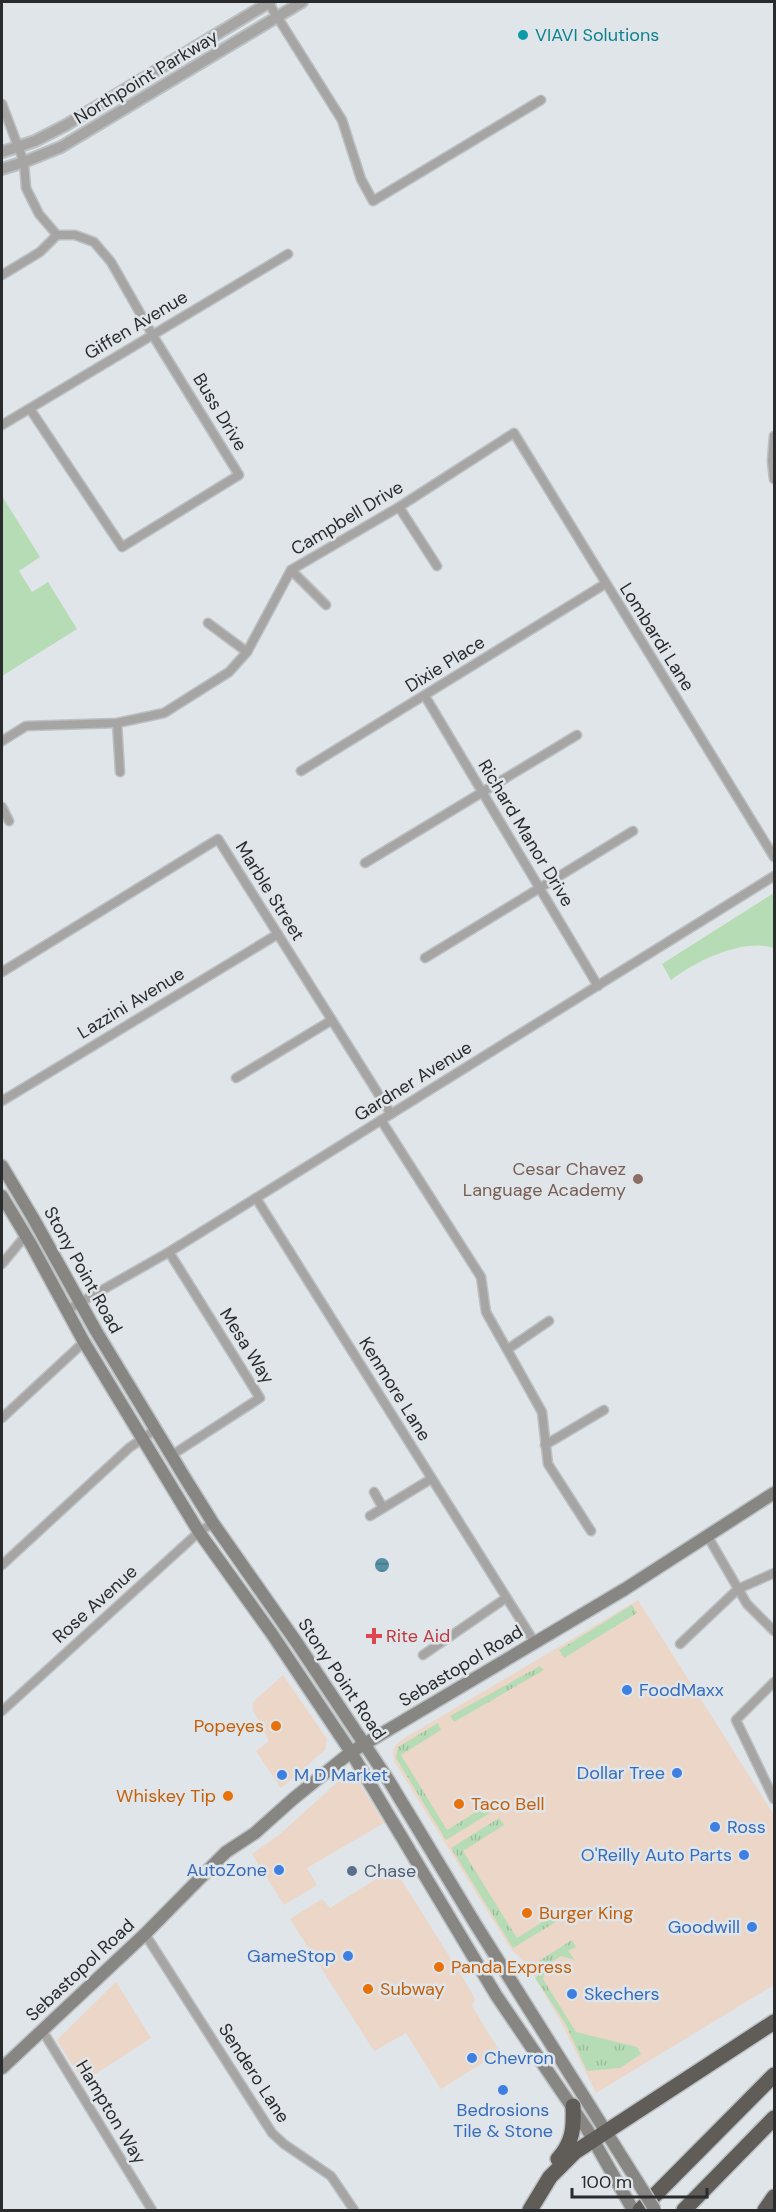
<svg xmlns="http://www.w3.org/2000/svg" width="776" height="2212" viewBox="0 0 776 2212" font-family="'DM Sans',sans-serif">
<defs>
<pattern id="grass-tufts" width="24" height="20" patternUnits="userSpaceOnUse" patternTransform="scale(1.5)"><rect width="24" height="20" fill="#b6dcb5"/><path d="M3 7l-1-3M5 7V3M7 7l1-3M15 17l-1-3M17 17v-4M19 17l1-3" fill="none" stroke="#9cbd9c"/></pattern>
<pattern id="water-rules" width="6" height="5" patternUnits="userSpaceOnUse" patternTransform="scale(1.5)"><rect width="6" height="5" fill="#5590a5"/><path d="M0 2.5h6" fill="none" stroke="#467687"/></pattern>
</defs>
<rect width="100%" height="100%" fill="#e0e5e9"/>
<g fill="#ebd6c8">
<path d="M638 1600 774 1815V1985L596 2093 563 2026 529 1967 511 1949 394 1761 393 1753 395 1746 403 1739Z"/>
<path d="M283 1675 327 1739 325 1750 281 1788 256 1751 269 1741 253 1710V1702Z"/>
<path d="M343 1777 359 1782 384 1823 307 1868 317 1885 284 1905 252 1854 280 1834Z"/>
<path d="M394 1868 466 1983 475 1999 472 2006 500 2052 441 2089 406 2033 374 2051 290 1919 322 1899 330 1908Z"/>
<path d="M116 1982 151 2038 83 2082 57 2040Z"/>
</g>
<g fill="url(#grass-tufts)">
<path d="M632 1605 637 1613 564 1658 559 1650Z"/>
<path d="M540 1666 544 1670 454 1722 450 1716Z"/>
<path d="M438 1723 441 1730 401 1755 447 1830 486 1806 490 1813 446 1840 396 1758 398 1747Z"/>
<path d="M499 1818 504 1825 463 1851 517 1938 555 1914 559 1920 513 1948 451 1848Z"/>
<path d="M572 1940 576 1947 568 1951 575 1960 561 1956 545 1966 543 1979 576 2032 637 2047 641 2054 620 2068 587 2071 565 2023 535 1978 539 1974 536 1963Z"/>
</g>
<g fill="#b6dcb5">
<path d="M2 496 40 557 19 571 32 592 48 582 77 629 2 676Z"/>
<path d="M774 893V948C743 938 696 961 671 980L662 964Z"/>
</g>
<circle fill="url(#water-rules)" cx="382" cy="1565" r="7"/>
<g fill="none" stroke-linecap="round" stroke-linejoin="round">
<defs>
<g id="minor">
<path d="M268 2 342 120 361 179 373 201 541 100"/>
<path d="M2 104 24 162 26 188 39 214 57 235H75L94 242 111 262 152 334 239 475 122 547 30 409"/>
<path d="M2 275 40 252 57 235"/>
<path d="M2 425 288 254"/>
<path d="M774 436 772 461 774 479"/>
<path d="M399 507 437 566"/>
<path d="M291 570 326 605"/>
<path d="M208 623 247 652"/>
<path d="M425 696 598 986"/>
<path d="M117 723 120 772"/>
<path d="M2 741 26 726 117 723 164 713 229 672 247 652 291 570 399 507 514 433 774 857"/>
<path d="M301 771 605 584"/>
<path d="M2 807 9 821"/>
<path d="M365 863 577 735"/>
<path d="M425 958 633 831"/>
<path d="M2 972 218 839 391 1114"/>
<path d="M236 1078 332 1020"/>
<path d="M2 1101 278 934"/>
<path d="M381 1120 481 1277 486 1312 542 1412 548 1464 591 1531"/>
<path d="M256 1198 535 1643"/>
<path d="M169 1252 260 1398 172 1455"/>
<path d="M2 1264 26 1235"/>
<path d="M67 1310 169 1252 774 876"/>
<path d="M508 1349 549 1321"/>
<path d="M2 1418 84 1342"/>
<path d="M545 1445 604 1410"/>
<path d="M374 1492 383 1508"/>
<path d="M370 1516 431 1479"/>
<path d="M708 1537 747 1604 774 1631"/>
<path d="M2 1565 129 1448 156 1429"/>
<path d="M680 1644 738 1589 774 1573"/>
<path d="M423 1655 506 1598"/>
<path d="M774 1682 736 1720 774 1799"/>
<path d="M2 1711 199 1532 213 1523"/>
<path d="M145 1934 272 2133 284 2144 331 2176 354 2210"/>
<path d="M42 2030 152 2210"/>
</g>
<g id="tertiary">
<path d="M2 152 35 141 66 125 270 2"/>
<path d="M2 169 24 162 61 147 302 2"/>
</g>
<g id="secondary">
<path d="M2 1166 33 1218 96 1331 185 1478 213 1523 297 1643 389 1781 476 1925 637 2181"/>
<path d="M2 1196 32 1246 84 1342 199 1532 272 1634 351 1752 496 1995 587 2129 633 2210"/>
<path d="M2 2068 145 1934 226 1852 255 1833 293 1799 351 1752 625 1589 774 1493"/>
</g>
<g id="motorway">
<path d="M558 2159C573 2142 574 2128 573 2106"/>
<path d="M530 2210 550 2177 575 2152 774 2022"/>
<path d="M640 2210 774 2075"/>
<path d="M684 2210 774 2118"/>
<path d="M765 2210 774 2197"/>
</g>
</defs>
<use href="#minor" stroke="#bbc0c3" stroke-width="11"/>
<use href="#tertiary" stroke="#bbc0c3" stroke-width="14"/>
<use href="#secondary" stroke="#bbc0c3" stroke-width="15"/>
<use href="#motorway" stroke="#bbc0c3" stroke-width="18"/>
<use href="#minor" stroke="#a6a5a3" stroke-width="8"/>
<use href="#tertiary" stroke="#a6a5a3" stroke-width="10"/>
<use href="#secondary" stroke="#888683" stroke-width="12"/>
<use href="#motorway" stroke="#605d59" stroke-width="15"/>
<defs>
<path id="secondary-bridge" d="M637 2181 655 2210"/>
</defs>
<use href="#secondary-bridge" stroke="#bbc0c3" stroke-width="15" stroke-linecap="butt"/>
<use href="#secondary-bridge" stroke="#888683" stroke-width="12"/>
</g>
<circle fill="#0f9aa8" stroke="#e0e5e9" stroke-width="2" cx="523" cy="35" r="6"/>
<circle fill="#8d6e63" stroke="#e0e5e9" stroke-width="2" cx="638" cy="1179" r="6"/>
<path fill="#e0444e" stroke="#e0e5e9" stroke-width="2" d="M371 1627h6v6h6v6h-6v6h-6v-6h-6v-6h6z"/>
<g fill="#3f7fe0" stroke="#e0e5e9" stroke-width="2">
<circle cx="627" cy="1690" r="6"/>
<circle cx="677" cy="1773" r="6"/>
<circle cx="282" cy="1775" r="6"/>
<circle cx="715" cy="1827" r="6"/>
<circle cx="744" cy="1855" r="6"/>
<circle cx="279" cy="1870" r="6"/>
<circle cx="752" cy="1927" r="6"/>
<circle cx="348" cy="1956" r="6"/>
<circle cx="572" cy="1994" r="6"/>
<circle cx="472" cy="2058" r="6"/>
<circle cx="503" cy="2090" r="6"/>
</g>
<g fill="#e8710a" stroke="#e0e5e9" stroke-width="2">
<circle cx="276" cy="1726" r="6"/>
<circle cx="228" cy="1796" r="6"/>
<circle cx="459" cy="1804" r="6"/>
<circle cx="527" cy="1913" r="6"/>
<circle cx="439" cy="1967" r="6"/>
<circle cx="368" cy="1989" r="6"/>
</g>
<circle fill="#5c6f8a" stroke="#e0e5e9" stroke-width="2" cx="352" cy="1871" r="6"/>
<g text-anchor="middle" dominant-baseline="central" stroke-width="5" stroke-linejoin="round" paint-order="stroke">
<g font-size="18" fill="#0d838f" stroke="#e0e5e9" text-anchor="start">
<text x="535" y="35">VIAVI Solutions</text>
</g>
<g font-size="18" fill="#292b2c" stroke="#e0e5e9">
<text transform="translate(146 77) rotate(-31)">Northpoint Parkway</text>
<text transform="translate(136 325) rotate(-31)">Giffen Avenue</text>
<text transform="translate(220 412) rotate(59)">Buss Drive</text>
<text transform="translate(347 518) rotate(-31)">Campbell Drive</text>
<text transform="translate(657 637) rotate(58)">Lombardi Lane</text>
<text transform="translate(445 664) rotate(-32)">Dixie Place</text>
<text transform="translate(526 833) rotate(59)">Richard Manor Drive</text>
<text transform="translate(270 891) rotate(58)">Marble Street</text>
<text transform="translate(131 1003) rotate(-31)">Lazzini Avenue</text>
<text transform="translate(413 1081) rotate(-32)">Gardner Avenue</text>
<text transform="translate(83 1270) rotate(61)">Stony Point Road</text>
<text transform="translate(247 1346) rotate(58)">Mesa Way</text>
<text transform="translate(395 1389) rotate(58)">Kenmore Lane</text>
<text transform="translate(95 1604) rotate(-42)">Rose Avenue</text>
<text transform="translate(461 1666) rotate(-31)">Sebastopol Road</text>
<text transform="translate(342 1679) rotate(56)">Stony Point Road</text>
<text transform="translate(80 1970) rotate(-43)">Sebastopol Road</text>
<text transform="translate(254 2073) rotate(57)">Sendero Lane</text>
<text transform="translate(111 2112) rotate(59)">Hampton Way</text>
</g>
<g font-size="18" fill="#785e54" stroke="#e0e5e9" text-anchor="end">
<text x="626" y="1169">Cesar Chavez<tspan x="626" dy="21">Language Academy</tspan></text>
</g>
<g font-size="18" fill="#be3a42" stroke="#e0e5e9" text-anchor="start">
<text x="386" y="1636">Rite Aid</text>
</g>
<g font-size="18" fill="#366cbe" stroke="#e0e5e9" text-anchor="start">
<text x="639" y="1690">FoodMaxx</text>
<text x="665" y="1773" text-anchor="end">Dollar Tree</text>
<text x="294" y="1775">M D Market</text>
<text x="727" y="1827">Ross</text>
<text x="732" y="1855" text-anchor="end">O'Reilly Auto Parts</text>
<text x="267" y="1870" text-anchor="end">AutoZone</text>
<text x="740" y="1927" text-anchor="end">Goodwill</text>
<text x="336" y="1956" text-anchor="end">GameStop</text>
<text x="584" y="1994">Skechers</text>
<text x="484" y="2058">Chevron</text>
<text x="503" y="2110" text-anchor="middle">Bedrosions<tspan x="503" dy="21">Tile &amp; Stone</tspan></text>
</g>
<g font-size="18" fill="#c56008" stroke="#e0e5e9" text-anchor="start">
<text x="264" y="1726" text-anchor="end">Popeyes</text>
<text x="216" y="1796" text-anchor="end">Whiskey Tip</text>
<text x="471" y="1804">Taco Bell</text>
<text x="539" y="1913">Burger King</text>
<text x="451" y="1967">Panda Express</text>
<text x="380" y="1989">Subway</text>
</g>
<g font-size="18" fill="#4e5e75" stroke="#e0e5e9" text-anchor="start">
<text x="364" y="1871">Chase</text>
</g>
</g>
<rect width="776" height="2212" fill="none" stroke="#292b2c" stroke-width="6"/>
<path d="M572 2188v9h135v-9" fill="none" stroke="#292b2c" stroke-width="3"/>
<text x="581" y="2188" font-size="18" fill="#292b2c" stroke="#e0e5e9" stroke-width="4.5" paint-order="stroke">100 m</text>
</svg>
